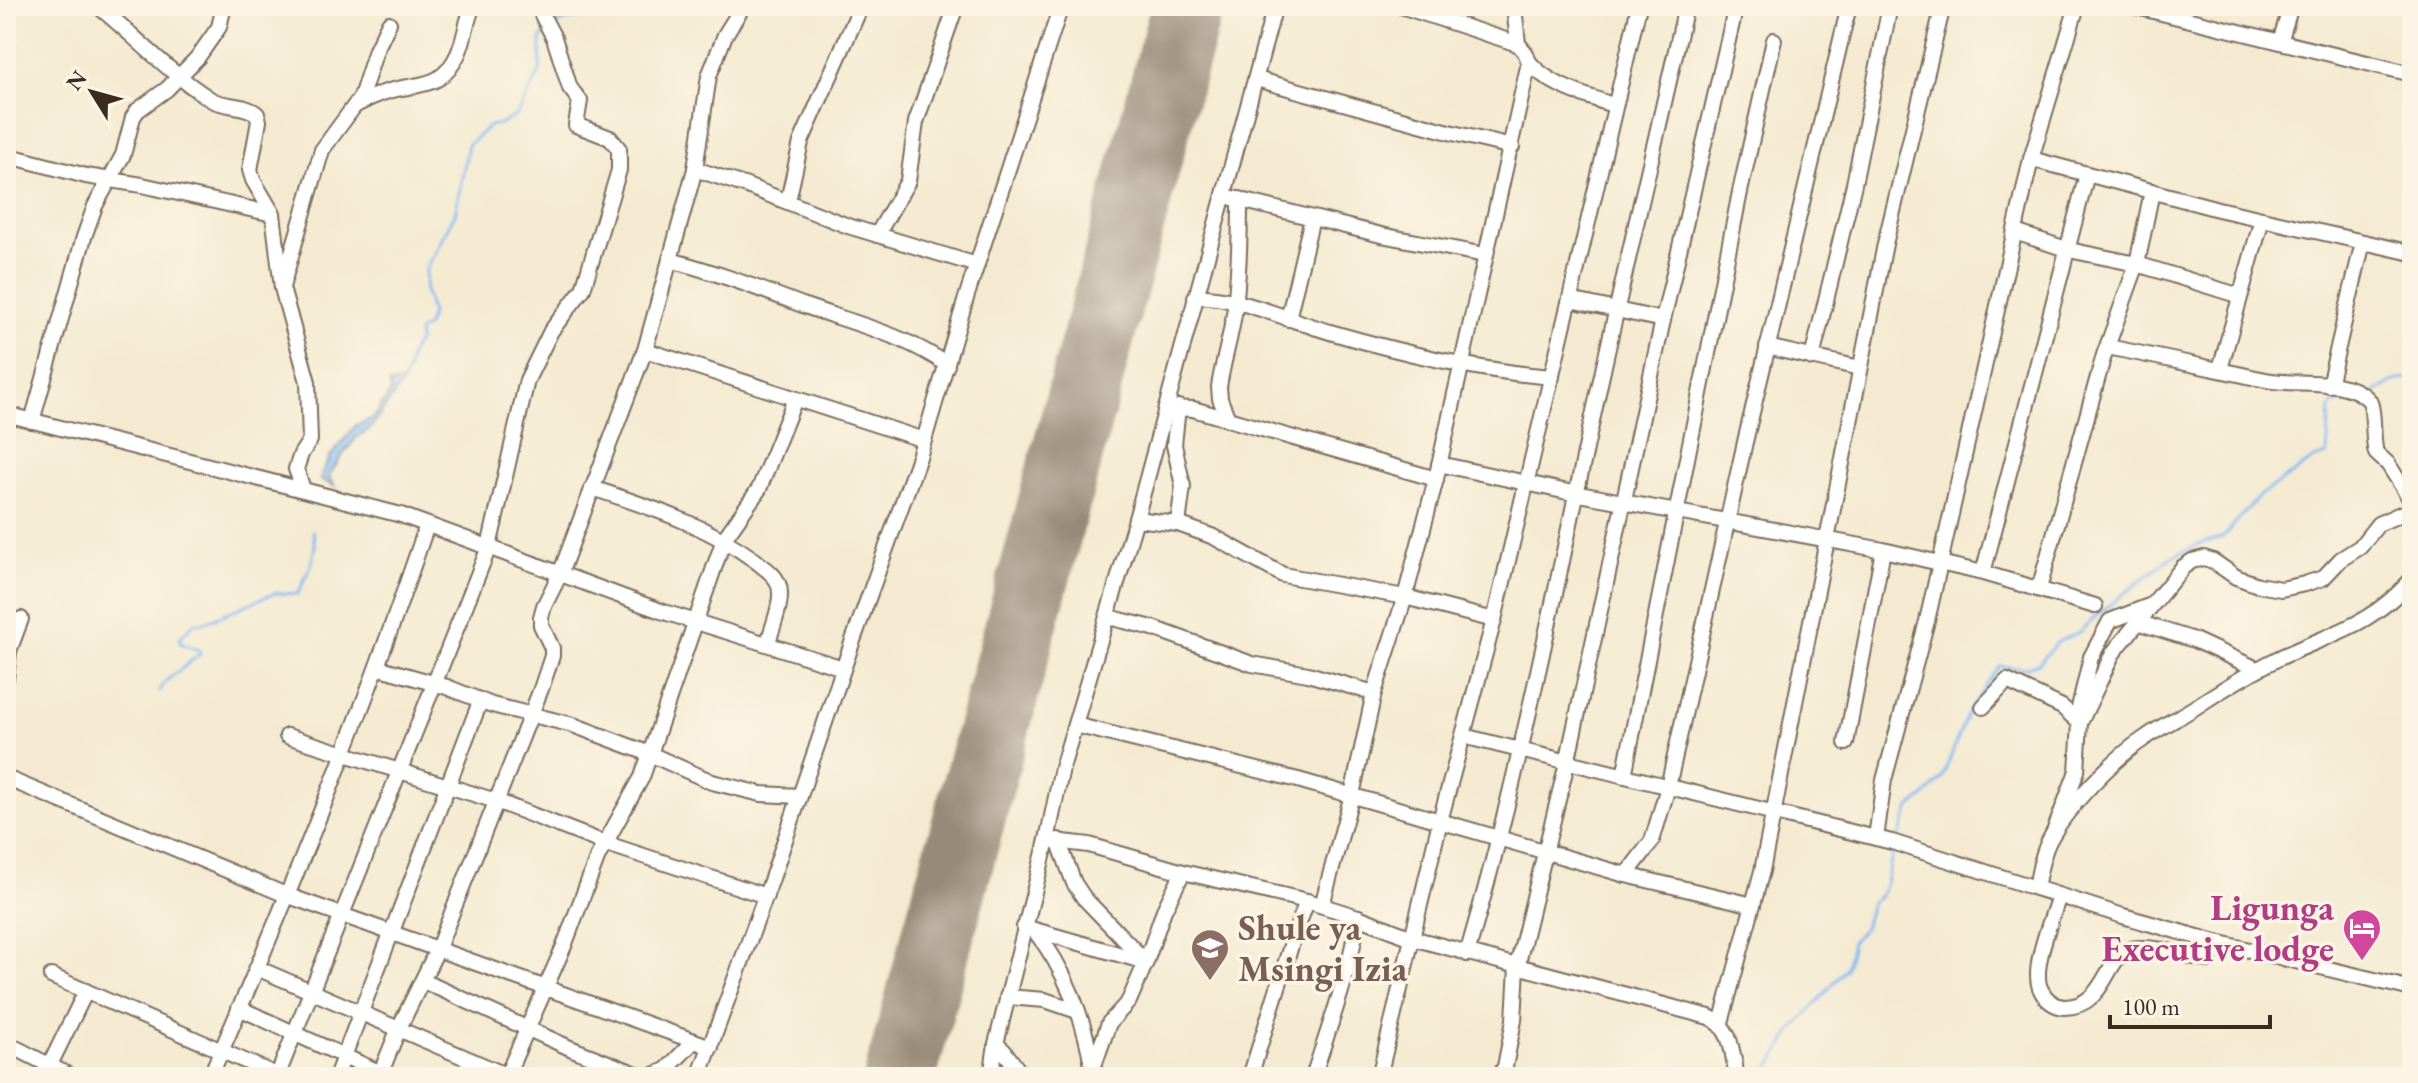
<svg xmlns="http://www.w3.org/2000/svg" width="2418" height="1083" viewBox="0 0 2418 1083" font-family="'EB Garamond',serif">
<rect width="100%" height="100%" fill="#fcf5e5"/>
<filter id="ink" filterUnits="userSpaceOnUse"><feTurbulence type="fractalNoise" baseFrequency=".0125" numOctaves="2"/><feDisplacementMap in="SourceGraphic" scale="16" xChannelSelector="R" yChannelSelector="G"/><feConvolveMatrix kernelMatrix="1 2 1 2 8 2 1 2 1" color-interpolation-filters="sRGB"/></filter>
<filter id="wash" filterUnits="userSpaceOnUse"><feTurbulence type="fractalNoise" baseFrequency=".006" numOctaves="4" result="noise"/><feDisplacementMap in="SourceGraphic" scale="32" xChannelSelector="R" yChannelSelector="G"/><feGaussianBlur stdDeviation="1.8" result="paint"/><feColorMatrix in="noise" values="0 0 0 0 0 0 0 0 0 0 0 0 0 0 0 0 0 1.4 0 .05"/><feComposite in="paint" operator="in"/></filter>
<g filter="url(#wash)">
<rect width="100%" height="100%" fill="#f4ead1"/>
<path fill="#82b9f2" stroke="#5e7288" stroke-width="2" d="M404 381 370 429 357 437 344 453 329 476 335 486 321 480V475L331 455 356 425 373 418 391 391 390 384Z"/>
<g fill="none" stroke-linecap="round" stroke-linejoin="round">
<g stroke="#82b9f2" stroke-width="3">
<path d="M552 26C571 14 593 22 610 6"/>
<path d="M402 383C411 369 406 354 419 341L418 332 427 326 431 313 425 290 426 269 455 214 468 145 489 126 501 124 515 116 520 110 540 72 541 40 546 31"/>
<path d="M2369 396 2394 381 2412 378"/>
<path d="M159 691 166 681 200 654 199 650 180 643V638L194 623H203L275 593 298 594 311 565 315 546 313 531"/>
<path d="M1899 837 1910 808 1924 797 1942 779 1967 714 1999 666 2024 668 2039 663 2056 643 2081 631 2098 614 2170 558 2199 544 2223 537 2260 495 2316 458 2327 455 2330 408 2334 404 2359 399"/>
<path d="M1763 1077 1792 1031 1846 969 1852 942 1864 928 1871 903C1891 891 1886 868 1895 848"/>
</g>
<path stroke="#988a78" stroke-width="72" d="M900 1077 1187 6"/>
</g>
</g>
<g filter="url(#ink)">
<g fill="none" stroke-linecap="round" stroke-linejoin="round">
<defs>
<g id="minor">
<path d="M98 6C135 36 169 73 210 99 224 108 244 103 257 114L259 121 250 170 253 180 273 214 282 288 308 382 310 440 301 454 296 469 303 489"/>
<path d="M1514 6 1518 44"/>
<path d="M2133 6 2412 74"/>
<path d="M2280 42 2291 6"/>
<path d="M1529 62C1550 87 1586 95 1615 106"/>
<path d="M1256 79 1449 132 1512 147"/>
<path d="M356 105C369 98 382 92 397 89 426 83 443 86 458 54 465 39 466 21 473 6"/>
<path d="M6 155 86 176 142 185 273 214"/>
<path d="M2031 159 2218 209 2412 253"/>
<path d="M695 169 747 186 848 226 977 265"/>
<path d="M1225 196 1381 235 1485 255"/>
<path d="M788 201 801 142 861 6"/>
<path d="M2015 232 2069 250 2137 264 2240 296"/>
<path d="M877 235 908 181 916 122 956 6"/>
<path d="M670 260C716 272 760 289 805 306 852 323 906 335 947 365"/>
<path d="M282 287 322 150 361 97 376 50 389 23"/>
<path d="M1195 297C1229 293 1294 322 1330 332 1402 353 1477 371 1552 377"/>
<path d="M1570 300 1663 320"/>
<path d="M1288 319 1312 218"/>
<path d="M1767 347 1860 368"/>
<path d="M2107 347C2160 357 2213 369 2266 380 2296 386 2344 376 2368 399 2375 406 2372 441 2376 453L2388 464 2412 502"/>
<path d="M645 350 924 440"/>
<path d="M1812 358 1854 184 1890 6"/>
<path d="M2220 369 2262 219"/>
<path d="M2329 385 2363 242"/>
<path d="M1178 407 1174 445 1183 486 1178 524"/>
<path d="M1166 408 1193 409 1436 479"/>
<path d="M6 414 401 515 661 611 843 668"/>
<path d="M1228 419 1220 399 1219 387C1223 360 1232 334 1235 307 1239 271 1240 235 1240 199"/>
<path d="M32 421 84 237 95 206 123 155 133 117 138 110 167 89 198 57 219 27 224 6"/>
<path d="M1439 464 1563 491 1883 550 1983 573 2095 606"/>
<path d="M592 488C650 507 707 525 756 561 764 568 774 573 778 583 785 599 772 627 768 643"/>
<path d="M1136 519 1178 524 1214 537 1283 575 1405 597 1494 620"/>
<path d="M1983 573 2087 174"/>
<path d="M2039 589 2104 355 2137 264 2152 191"/>
<path d="M1108 617 1153 628 1252 664 1308 674 1374 693"/>
<path d="M2137 622 2194 640 2257 669"/>
<path d="M377 667 447 687 492 705 573 725 650 754 712 782 761 794 800 796"/>
<path d="M6 679 9 651 21 619"/>
<path d="M1983 707 2007 681 2062 707 2080 723"/>
<path d="M2077 716 2091 657 2110 621 2149 606"/>
<path d="M1075 725 1298 780 1626 875 1753 905"/>
<path d="M287 736 496 801 604 843 766 896"/>
<path d="M1463 736 1892 842 2123 916 2212 941 2412 989"/>
<path d="M1846 743 1883 550"/>
<path d="M1624 776 1740 192 1774 40"/>
<path d="M6 778 286 895 711 1047"/>
<path d="M2054 832 2077 771 2080 723 2113 653 2183 567 2192 561 2204 558 2213 561 2236 577 2258 585 2281 589 2305 584 2323 578 2341 559 2360 547 2378 524 2412 509"/>
<path d="M1876 838 1884 780 1927 621 2031 159 2077 6"/>
<path d="M1047 840 1089 845 1183 872 1307 901 1358 917 1412 938 1709 1017C1733 1028 1732 1054 1737 1077"/>
<path d="M1058 840 1074 883 1084 898 1146 962 1129 1001 1109 1023 1090 1077"/>
<path d="M1626 875 1652 841 1668 787 1745 442 1849 6"/>
<path d="M2036 888C2039 872 2042 855 2049 841 2066 808 2114 758 2145 738 2162 726 2180 717 2197 706 2223 689 2249 673 2277 659 2331 633 2370 627 2412 579"/>
<path d="M2059 896C2052 918 2030 970 2041 990 2045 999 2055 1007 2065 1007 2107 1006 2104 957 2131 949 2150 944 2189 957 2209 960"/>
<path d="M1322 905 1352 795 1374 693 1405 597 1436 479 1529 62 1525 52 1518 44 1401 6"/>
<path d="M1024 927 1146 962 1164 910 1183 872"/>
<path d="M1035 931C1064 967 1085 1020 1092 1066"/>
<path d="M1467 954C1520 774 1555 590 1595 407 1624 273 1656 140 1686 6"/>
<path d="M257 968 510 1077"/>
<path d="M51 976 281 1077"/>
<path d="M423 981 570 1048 644 1077"/>
<path d="M1007 997 1045 1000 1077 1011"/>
<path d="M239 1008 381 1073"/>
<path d="M1721 1023 1762 871 1885 244 1943 6"/>
<path d="M6 1043 72 1077"/>
<path d="M996 1044 1004 1051 1023 1077"/>
<path d="M44 1077 86 991"/>
<path d="M210 1077C289 896 364 712 427 525"/>
<path d="M277 1077 489 547 527 380 551 331 583 289 619 170V149L610 138 576 125 580 101 570 88 554 38 542 15V6"/>
<path d="M336 1077 480 702"/>
<path d="M379 1077 399 1028 438 948 541 689 552 656V648L541 625V617L544 606 560 574 645 350 695 169 709 76 725 35 743 6"/>
<path d="M506 1077 564 946 598 856 642 777 724 539 759 489 795 399"/>
<path d="M649 1077 666 1070 694 1041"/>
<path d="M699 1077 770 884 851 646 919 457 967 295 1061 6"/>
<path d="M991 1077 996 1044 1047 840 1062 768 1136 519 1275 6"/>
<path d="M1250 1077 1294 936 1307 901"/>
<path d="M1313 1077C1330 1024 1350 973 1358 917"/>
<path d="M1379 1077 1440 821 1494 620 1639 6"/>
<path d="M1498 1077 1505 1067 1514 1020 1517 967 1567 763 1663 320 1736 6"/>
</g>
</defs>
<use href="#minor" stroke="#7c6d5d" stroke-width="18"/>
<use href="#minor" stroke="#fff" stroke-width="14"/>
</g>
</g>
<defs>
<symbol id="hotel-pin" viewBox="-11 -11 22 30"><path d="M0 17L-7.5 6A9.5 9.5 0 1 1 7.5 6Z" fill="#d1479c" stroke="#fcf5e5"/><path d="M-6-4.5h1.5V1H6V5H4.5V3h-9V5H-6ZM-4 0a1.8 1.8 0 1 1 3.6 0ZM.5 0V-2.5h3Q6-2.5 6 0Z" fill="#fff"/></symbol>
<symbol id="school-pin" viewBox="-11 -11 22 30"><path d="M0 17L-7.5 6A9.5 9.5 0 1 1 7.5 6Z" fill="#8d6e63" stroke="#fcf5e5"/><path d="M0-5L7-2L0 1L-7-2ZM-4 1L0 2.5L4 1V4Q0 6-4 4Z" fill="#fff"/></symbol>
</defs>
<g fill-rule="evenodd">
<use href="#hotel-pin" x="2340" y="906" width="44" height="60"/>
<use href="#school-pin" x="1188" y="926" width="44" height="60"/>
</g>
<g text-anchor="middle" dominant-baseline="central" stroke-width="7" stroke-linejoin="round" paint-order="stroke">
<g font-size="36" font-weight="bold" fill="#b23c85" stroke="#fcf5e5" text-anchor="end">
<text x="2334" y="907">Ligunga<tspan x="2334" dy="41">Executive lodge</tspan></text>
</g>
<g font-size="36" font-weight="bold" fill="#785e54" stroke="#fcf5e5" text-anchor="start">
<text x="1238" y="927">Shule ya<tspan x="1238" dy="41">Msingi Izia</tspan></text>
</g>
</g>
<rect width="2418" height="1083" fill="none" stroke="#fcf5e5" stroke-width="32"/>
<g transform="translate(92 92) rotate(307)" stroke="#fcf5e5" stroke-width="6" paint-order="stroke">
<path d="M0-6L14 30L0 20L-14 30Z" fill="#3b2a1e"/>
<text y="-12" font-size="22" font-weight="bold" text-anchor="middle" fill="#3b2a1e">N</text>
</g>
<path d="M2110 1015v12h160v-12" fill="none" stroke="#3b2a1e" stroke-width="4"/>
<text x="2122" y="1015" font-size="24" fill="#3b2a1e" stroke="#fcf5e5" stroke-width="6" paint-order="stroke">100 m</text>
</svg>
